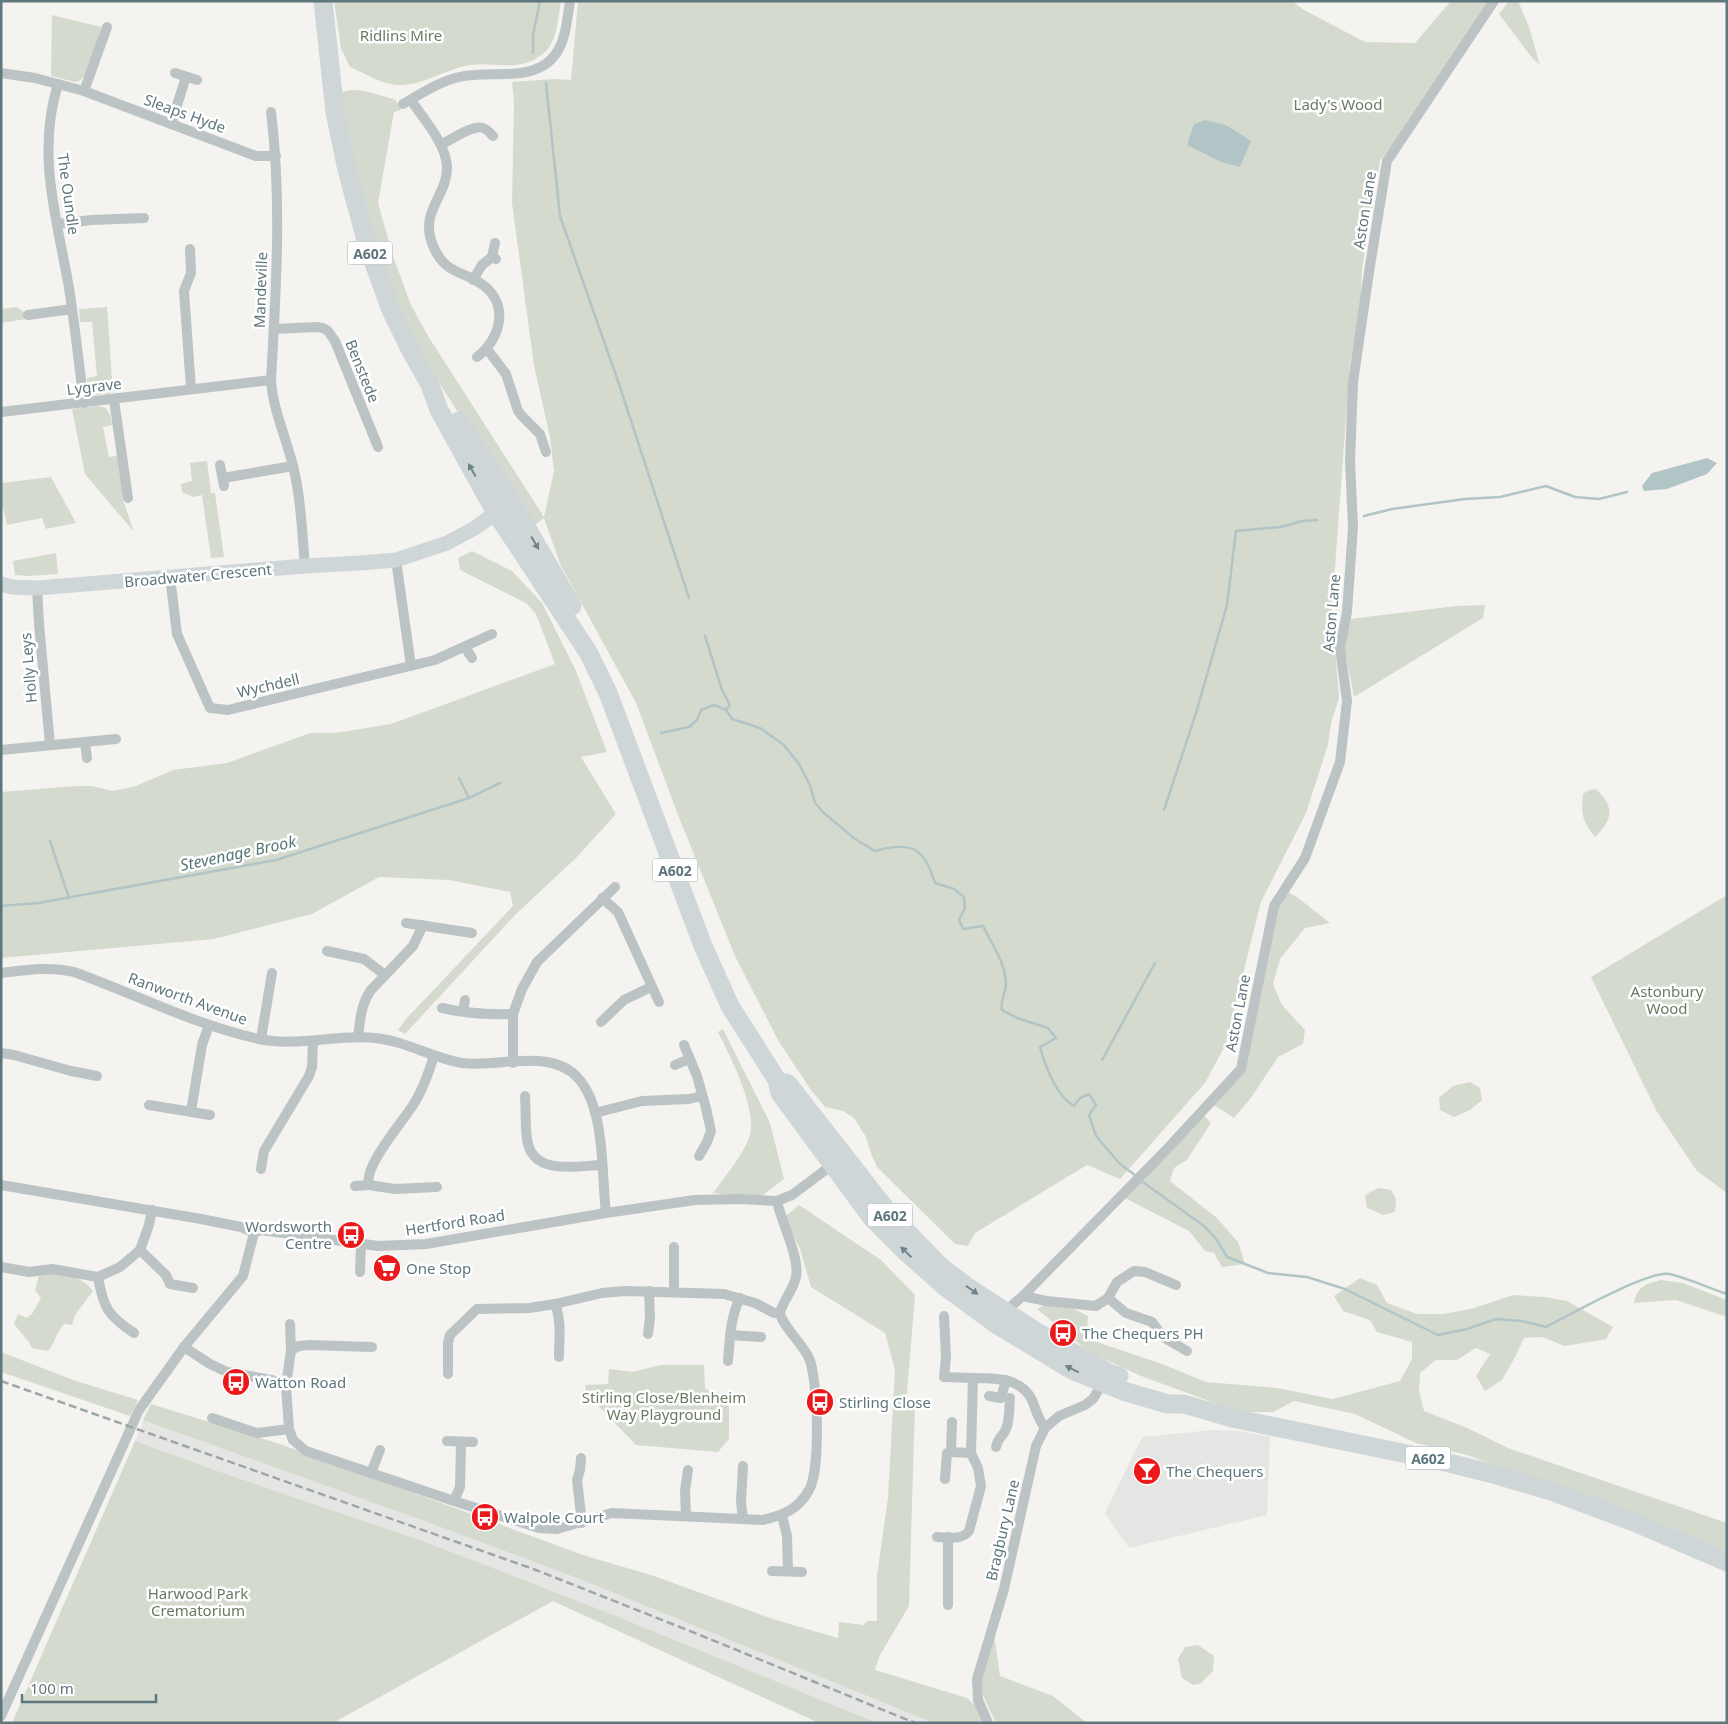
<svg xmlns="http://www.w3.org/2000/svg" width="1728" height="1724" viewBox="0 0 1728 1724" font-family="'Noto Sans',sans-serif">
<rect width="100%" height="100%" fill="#f5f3f0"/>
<g fill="#e5e5e4">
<path d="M146 1414 875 1670 967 1698 984 1723H819L553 1601 133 1446Z"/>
<path d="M1213 1430 1239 1431 1270 1437 1267 1515 1129 1548 1105 1513 1142 1437Z"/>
</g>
<g fill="#d5dacf">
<path d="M334 1H561C557 23 558 46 537 58 517 71 492 62 470 65 446 69 424 85 400 85 383 85 366 74 350 67L341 48Z"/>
<path d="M578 1H1292L1304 10 1365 42 1415 43 1451 1H1490L1426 100 1380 161 1362 269 1361 300 1350 364 1331 622 1336 660 1339 698 1331 723 1328 745 1306 813 1261 902 1225 1046 1205 1083 1120 1179 1087 1165 975 1233 968 1246 955 1244 877 1167 872 1156 866 1137 854 1118 843 1111 825 1107 811 1090 779 1042 735 956 678 815 636 703 560 564 544 518 531 528 411 338 379 264 338 96C351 83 377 95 393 99L396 101 401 110 394 112 378 203 394 259 411 305 428 336 544 517 554 471 550 437 534 366 512 203 514 102 512 82 554 79 571 80Z"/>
<path d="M1509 1H1518L1528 24 1540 65 1533 59 1499 14Z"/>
<path d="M52 15 101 27 88 75 84 76 79 81 75 82 51 76Z"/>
<path d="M17 307 28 315 26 319 1 323V309Z"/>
<path d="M107 307 113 393 95 395 88 390 87 378 97 376 92 322H80L79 309Z"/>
<path d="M98 406 106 408 110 414 112 425 103 427 109 457 119 455 123 500 134 532 85 474 72 409Z"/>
<path d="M207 461 211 493H215L224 557 211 558 202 495 193 497 182 492 181 484 192 481 190 463Z"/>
<path d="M51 477 76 523 46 529 42 518 7 525 1 500V483Z"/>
<path d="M472 551 512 571 542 603 576 671 607 752 581 757 616 814 575 859 515 915 405 1034 398 1030 406 1019 513 906 510 892 449 880 379 877 312 914 214 939 1 958V792L76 786H92L113 791 136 786 173 770 227 763 310 733H335L391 724 555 664 536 614 526 603 460 570 458 558Z"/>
<path d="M56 553 58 574 28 576 15 575 13 561Z"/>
<path d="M1485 605 1483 618 1354 697 1344 645 1350 619 1456 606Z"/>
<path d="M1596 789C1615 807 1613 820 1595 837 1582 821 1581 814 1583 794L1589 790Z"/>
<path d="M1286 891 1297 897 1330 923 1305 928 1280 959 1273 984 1282 1005 1305 1030 1303 1044 1278 1057 1251 1098 1234 1118 1214 1105 1243 1070 1277 905Z"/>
<path d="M1727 895V1193L1697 1171 1657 1112 1591 977Z"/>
<path d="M723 1029 770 1123 784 1179 759 1198 713 1193C726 1175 741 1158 749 1138 759 1112 730 1056 718 1032Z"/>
<path d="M1470 1082 1480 1088 1482 1100 1470 1110 1454 1117 1440 1110 1439 1098 1453 1086Z"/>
<path d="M1203 1114 1211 1123 1187 1160 1174 1168 1170 1181 1217 1218 1238 1242 1245 1264 1222 1267 1214 1253 1205 1251 1189 1231 1123 1197Z"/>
<path d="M1378 1188 1391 1190 1396 1199 1395 1212 1383 1215 1367 1208 1365 1195Z"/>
<path d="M799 1205 881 1260 915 1295 906 1403 915 1404 909 1606 880 1655 875 1670 967 1698 976 1706 984 1723H934L580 1579 430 1523 143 1420 151 1404 280 1444 586 1556 651 1575 776 1620 838 1638 839 1622 864 1625 867 1621H877V1576L888 1497 895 1370 885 1333 811 1287 800 1249 785 1217Z"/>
<path d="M47 1273C64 1275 83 1276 93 1291L75 1315 72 1325 64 1324C55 1334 56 1342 48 1351L32 1348 29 1342 14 1324 18 1314 26 1318 32 1314 41 1298 35 1290 39 1275Z"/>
<path d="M1360 1278 1377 1285 1387 1303 1417 1314H1444L1474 1308 1513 1295 1545 1297 1567 1301 1613 1327 1606 1339 1565 1346 1542 1337 1524 1338 1515 1357 1502 1380 1485 1391 1476 1376 1490 1354 1476 1348 1457 1360H1436L1420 1373 1419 1390 1424 1411 1465 1427 1508 1448 1727 1523V1552L1467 1455 1416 1443 1355 1414 1294 1401 1273 1412H1239L1141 1376 1089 1352 1037 1309 1049 1302 1062 1303 1088 1316 1087 1334 1091 1340 1162 1364 1206 1382 1277 1388 1333 1399 1400 1381 1412 1359V1342L1377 1332 1370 1320 1343 1311 1334 1296Z"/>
<path d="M1661 1280 1683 1283 1727 1300V1317L1676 1300 1634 1303C1638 1285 1646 1284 1661 1280Z"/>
<path d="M1 1352 76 1381 138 1400 130 1416 1 1372Z"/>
<path d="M660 1365H704L705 1388 729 1407V1439L718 1452 636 1445 586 1393 585 1385 608 1384 609 1369 633 1372Z"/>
<path d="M135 1441 217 1471 428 1543 616 1616 877 1723H819L553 1601 333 1723H12Z"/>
<path d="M994 1634 1000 1676 1053 1696 1087 1723H996C992 1714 986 1704 983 1694 977 1675 989 1652 994 1634Z"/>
<path d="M1198 1645 1214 1656 1213 1671 1200 1684 1193 1685 1182 1678 1178 1659 1185 1647Z"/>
</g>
<g fill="#b2c5c6">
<path d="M1205 120 1226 125 1251 141 1240 167 1221 162 1187 145 1194 124Z"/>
<path d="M1707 458 1717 463 1707 474 1667 489 1644 491 1642 486 1652 473Z"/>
</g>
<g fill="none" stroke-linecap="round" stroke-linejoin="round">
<g stroke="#b2c5c6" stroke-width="2.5">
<path d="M533 53V35L540 1"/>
<path d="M546 83 560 216 619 384 689 598"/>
<path d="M1364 516 1392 509 1465 499 1500 497 1546 486 1575 497 1599 499 1627 492"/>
<path d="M705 636 722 690 730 705 726 710"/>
<path d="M661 733 689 727 697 720 701 710 714 705 726 710 732 719 760 728 784 745 799 764 810 785 815 803 824 813 855 839 875 851C911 841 924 847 935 883L954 889 964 897 965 908 959 920 963 929 983 926C992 944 1006 964 1006 984 1006 994 1000 998 1002 1010L1017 1018 1048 1028 1056 1038 1040 1047C1045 1066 1057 1097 1074 1106L1080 1098 1089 1094 1096 1105 1089 1115 1096 1136 1119 1163 1136 1176"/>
<path d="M459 778 469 798"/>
<path d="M1164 810 1196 713 1227 605 1236 531 1281 527 1302 521 1317 520"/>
<path d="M50 841 69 898"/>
<path d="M1 906 38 903 276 860 469 798 500 783"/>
<path d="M1102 1060 1155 963"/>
<path d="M1140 1180 1204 1226 1217 1240 1227 1257 1268 1273 1307 1277 1345 1289 1438 1335 1467 1329 1496 1319 1522 1321 1546 1327C1569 1315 1647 1271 1669 1274 1685 1277 1711 1289 1727 1294"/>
</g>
<g stroke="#bcc3c5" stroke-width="10">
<path d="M1 73 35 78 84 91 256 156H276"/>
<path d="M175 73 197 80"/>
<path d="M58 84C36 155 57 218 69 288 75 326 79 365 84 403"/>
<path d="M84 91 107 27"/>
<path d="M411 100C424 120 445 142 447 166 448 198 416 212 435 250 446 273 462 271 480 283 510 302 502 338 477 357"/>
<path d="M403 104C421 94 438 82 459 77 496 69 548 87 563 39 567 27 568 14 570 1"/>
<path d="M271 112C282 201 276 291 271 380 273 410 286 437 293 466 301 498 302 532 305 566"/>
<path d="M171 124 186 77"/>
<path d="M442 144C451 140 474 124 483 128 487 129 490 133 493 136"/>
<path d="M57 224 91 220 144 218"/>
<path d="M495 243 492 257 496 259"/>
<path d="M190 249 191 273 184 291 191 389"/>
<path d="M473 280 482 265 492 257"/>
<path d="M28 315 72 309"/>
<path d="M274 329 316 327 323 328 328 331 335 341 378 447"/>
<path d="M487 349 506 374 518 411 522 416 540 434 546 452"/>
<path d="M114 400 128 498"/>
<path d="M1 412 271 380"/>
<path d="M220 465 224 486"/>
<path d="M223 478 293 466"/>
<path d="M396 560 411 666"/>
<path d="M170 577 177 634 210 708 228 710 435 660 492 634"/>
<path d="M37 588 39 624 50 745"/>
<path d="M465 647 472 658"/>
<path d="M85 743 87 758"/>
<path d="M1 750 116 739"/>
<path d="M602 898 618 912 659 1002"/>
<path d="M406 923 472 933"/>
<path d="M327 951 364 959 385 975"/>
<path d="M1 973C26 970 49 966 74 972 135 994 195 1025 259 1039 297 1047 337 1034 375 1038 406 1041 432 1058 462 1063 498 1068 551 1047 578 1078 606 1109 601 1173 606 1213"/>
<path d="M442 1008C464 1013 490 1015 513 1014"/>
<path d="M463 1011 465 1000"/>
<path d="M601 1022 624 1000 651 987"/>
<path d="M358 1037C360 1020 361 1004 371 990L413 946 423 925"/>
<path d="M261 1039 272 973"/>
<path d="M684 1045 697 1076 706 1108 711 1131 707 1142 699 1156"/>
<path d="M1 1053 14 1055 71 1071 97 1076"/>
<path d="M434 1056C429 1072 424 1087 415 1102 405 1119 363 1166 369 1185L395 1189 437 1187"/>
<path d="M513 1063V1014L522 989 537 962 615 887"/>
<path d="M675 1065 689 1059"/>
<path d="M525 1096C526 1110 525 1126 527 1139 532 1176 575 1166 602 1165"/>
<path d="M149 1105 210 1115"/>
<path d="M191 1111 202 1045 209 1025"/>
<path d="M595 1113 642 1101 689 1099 702 1096"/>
<path d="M261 1169 264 1151 309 1076 312 1067 313 1041"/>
<path d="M1 1185 201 1219 241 1227 254 1233 261 1230 378 1246 426 1244 606 1213 695 1200 740 1199 777 1201 792 1195 836 1162"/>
<path d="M355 1186 369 1185"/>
<path d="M140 1250 166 1275 170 1284 193 1288"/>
<path d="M1 1267 29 1272 52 1269 98 1277 120 1267 140 1250 149 1225 152 1210"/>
<path d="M360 1272 361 1244"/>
<path d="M98 1277C103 1307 108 1316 134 1333"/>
<path d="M674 1292V1247"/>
<path d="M1023 1296 1046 1301 1096 1306 1108 1298 1126 1313 1152 1322 1163 1337 1187 1351"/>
<path d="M1108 1298 1117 1282 1134 1271 1145 1272 1176 1285"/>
<path d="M555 1304C562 1322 559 1339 559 1357"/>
<path d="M1003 1313 1023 1296 1169 1147 1241 1069 1274 906 1305 858 1340 762 1347 701 1340 648 1347 612 1353 527 1350 461 1353 382 1369 272 1387 161 1494 1"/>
<path d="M944 1316 946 1357 944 1377 973 1378"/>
<path d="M648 1334 650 1318 649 1291"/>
<path d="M730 1335 761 1337"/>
<path d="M184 1347 210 1364 227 1372 272 1380 286 1386 289 1429 293 1440 306 1451 454 1501 539 1528 557 1529 612 1513 763 1520C783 1515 798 1510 809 1490 821 1470 818 1379 809 1358 802 1343 783 1327 780 1313 783 1300 793 1291 796 1277 800 1257 781 1222 777 1201"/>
<path d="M291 1350 299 1346 309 1345 372 1347"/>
<path d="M728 1361C730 1339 730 1318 740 1298"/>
<path d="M448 1374V1343L450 1335 477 1309 529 1308 555 1304 602 1293 625 1291 724 1294 755 1303 774 1313H780"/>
<path d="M286 1386 291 1350 290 1324"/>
<path d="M989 1396 1001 1398 1006 1380"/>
<path d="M212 1418 257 1433 289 1429"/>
<path d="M952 1422 951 1452 971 1453"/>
<path d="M447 1441 473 1442"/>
<path d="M996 1447C999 1435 1003 1437 1006 1429 1010 1420 1009 1408 1010 1398"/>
<path d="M581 1458 580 1470 577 1480 582 1523"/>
<path d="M371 1473 380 1450"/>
<path d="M945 1479 947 1453 951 1452"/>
<path d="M454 1501 460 1487 461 1442"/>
<path d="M782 1515 787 1536 788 1571"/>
<path d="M686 1516 685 1491 688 1470"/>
<path d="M743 1519 741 1502 743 1466"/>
<path d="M937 1537C948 1537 961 1541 969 1531L981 1486 978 1468 971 1453 973 1378C993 1378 1021 1377 1032 1400 1036 1410 1038 1419 1045 1428"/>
<path d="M948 1537V1605"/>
<path d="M772 1571 802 1572"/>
<path d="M1 1716 139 1410 184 1347 243 1276 254 1233"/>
<path d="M988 1723 978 1700 977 1679 1004 1589 1036 1446 1045 1428 1059 1416 1085 1405 1093 1399 1105 1379"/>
</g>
<path stroke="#cfd6d8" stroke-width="15" d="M1 584 12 587 37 588 305 566 360 563 396 560 447 543 475 528 505 506"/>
<g stroke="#cfd6d8" stroke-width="19">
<path d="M323 1 335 112 347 170 367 244 391 310 410 349 430 385 439 410 496 513 588 652 608 693 703 946 730 1006 777 1080 780 1093 872 1218 907 1253 943 1285 996 1324 1072 1370 1123 1391 1168 1404H1184L1232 1418 1441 1461 1493 1474 1554 1492 1634 1522 1727 1562"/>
<path d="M459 421 511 501 572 606"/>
<path d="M786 1083 789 1085 892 1217 941 1267 969 1288 1035 1331 1109 1373 1119 1376"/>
</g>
<path stroke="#9ba6a9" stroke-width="2.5" stroke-dasharray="8 4" stroke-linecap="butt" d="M1 1381 536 1570 700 1635 915 1723"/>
</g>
<defs><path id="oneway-solid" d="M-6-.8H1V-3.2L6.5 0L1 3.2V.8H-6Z" transform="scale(1.25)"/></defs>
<g fill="#6f858b">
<use href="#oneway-solid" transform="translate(472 470) rotate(-119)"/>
<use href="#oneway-solid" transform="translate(535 543) rotate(60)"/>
<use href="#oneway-solid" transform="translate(906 1252) rotate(-136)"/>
<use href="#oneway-solid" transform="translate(972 1290) rotate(35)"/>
<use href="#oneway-solid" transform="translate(1072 1369) rotate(-153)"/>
</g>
<defs>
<symbol id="bus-disc" viewBox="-11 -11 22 22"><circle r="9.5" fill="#eb191b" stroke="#fff"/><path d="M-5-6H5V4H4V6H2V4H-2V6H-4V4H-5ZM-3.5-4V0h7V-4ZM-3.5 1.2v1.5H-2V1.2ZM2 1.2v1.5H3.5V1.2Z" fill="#fff"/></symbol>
<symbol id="supermarket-disc" viewBox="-11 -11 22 22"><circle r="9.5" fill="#eb191b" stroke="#fff"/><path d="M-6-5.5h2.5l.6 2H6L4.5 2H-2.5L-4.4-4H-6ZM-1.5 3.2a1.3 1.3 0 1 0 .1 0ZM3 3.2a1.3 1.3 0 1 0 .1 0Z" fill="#fff"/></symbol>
<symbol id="bar-disc" viewBox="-11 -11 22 22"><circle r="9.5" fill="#eb191b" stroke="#fff"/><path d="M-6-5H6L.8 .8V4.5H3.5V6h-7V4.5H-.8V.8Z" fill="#fff"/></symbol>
</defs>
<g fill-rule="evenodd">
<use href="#bus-disc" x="335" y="1219" width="32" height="32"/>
<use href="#supermarket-disc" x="371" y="1252" width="32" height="32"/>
<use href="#bus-disc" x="1047" y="1317" width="32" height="32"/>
<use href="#bus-disc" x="220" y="1366" width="32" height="32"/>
<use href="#bus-disc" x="804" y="1386" width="32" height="32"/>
<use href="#bar-disc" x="1131" y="1455" width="32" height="32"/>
<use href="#bus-disc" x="469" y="1501" width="32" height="32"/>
</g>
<g text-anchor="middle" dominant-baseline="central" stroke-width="5" stroke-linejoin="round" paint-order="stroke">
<g fill="#fff" stroke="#8ea0a4" stroke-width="1">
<rect x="347.5" y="241.5" width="45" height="23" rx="4"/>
<rect x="652.5" y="858.5" width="45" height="23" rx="4"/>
<rect x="867.5" y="1203.5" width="45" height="23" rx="4"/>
<rect x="1405.5" y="1446.5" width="45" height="23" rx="4"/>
</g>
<g font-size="14" font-weight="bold" fill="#5e777d">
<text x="370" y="253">A602</text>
<text x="675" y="870">A602</text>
<text x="890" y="1215">A602</text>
<text x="1428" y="1458">A602</text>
</g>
<g font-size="15" fill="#6c7a61" stroke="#fff">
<text x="401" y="35">Ridlins Mire</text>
<text x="1338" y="104">Lady's Wood</text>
<text x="1667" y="991">Astonbury<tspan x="1667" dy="17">Wood</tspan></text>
<text x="664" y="1397">Stirling Close/Blenheim<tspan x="664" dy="17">Way Playground</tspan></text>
<text x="198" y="1593">Harwood Park<tspan x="198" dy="17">Crematorium</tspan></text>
</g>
<g font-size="15" fill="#5e777d" stroke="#fff">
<text transform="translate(185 113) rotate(20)">Sleaps Hyde</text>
<text transform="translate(69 194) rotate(82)">The Oundle</text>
<text transform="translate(1364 210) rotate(-81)">Aston Lane</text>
<text transform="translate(260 290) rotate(-88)">Mandeville</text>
<text transform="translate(363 371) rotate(68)">Benstede</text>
<text transform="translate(94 386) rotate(-7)">Lygrave</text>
<text transform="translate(198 575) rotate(-5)">Broadwater Crescent</text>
<text transform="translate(1331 613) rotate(-85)">Aston Lane</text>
<text transform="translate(28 668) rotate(-95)">Holly Leys</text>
<text transform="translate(268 685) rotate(-13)">Wychdell</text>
<text transform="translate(188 998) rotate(20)">Ranworth Avenue</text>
<text transform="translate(1237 1013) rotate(-79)">Aston Lane</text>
<text transform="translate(455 1222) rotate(-9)">Hertford Road</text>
<text transform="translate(1002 1530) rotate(-77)">Bragbury Lane</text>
</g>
<g font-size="15" fill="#5e777d" stroke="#fff" text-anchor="start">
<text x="332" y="1226" text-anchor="end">Wordsworth<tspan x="332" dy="17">Centre</tspan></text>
<text x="406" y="1268">One Stop</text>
<text x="1082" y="1333">The Chequers PH</text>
<text x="255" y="1382">Watton Road</text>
<text x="839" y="1402">Stirling Close</text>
<text x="1166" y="1471">The Chequers</text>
<text x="504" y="1517">Walpole Court</text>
</g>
<g font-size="16" font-style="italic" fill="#587879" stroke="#fff">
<text transform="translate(238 853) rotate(-12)">Stevenage Brook</text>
</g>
</g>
<rect width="1728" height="1724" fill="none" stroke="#5e777d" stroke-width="5"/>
<path d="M22 1694v8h134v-8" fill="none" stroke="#5e777d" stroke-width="2.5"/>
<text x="30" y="1694" font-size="15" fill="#5e777d" stroke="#ffffff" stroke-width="4" paint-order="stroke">100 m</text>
</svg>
